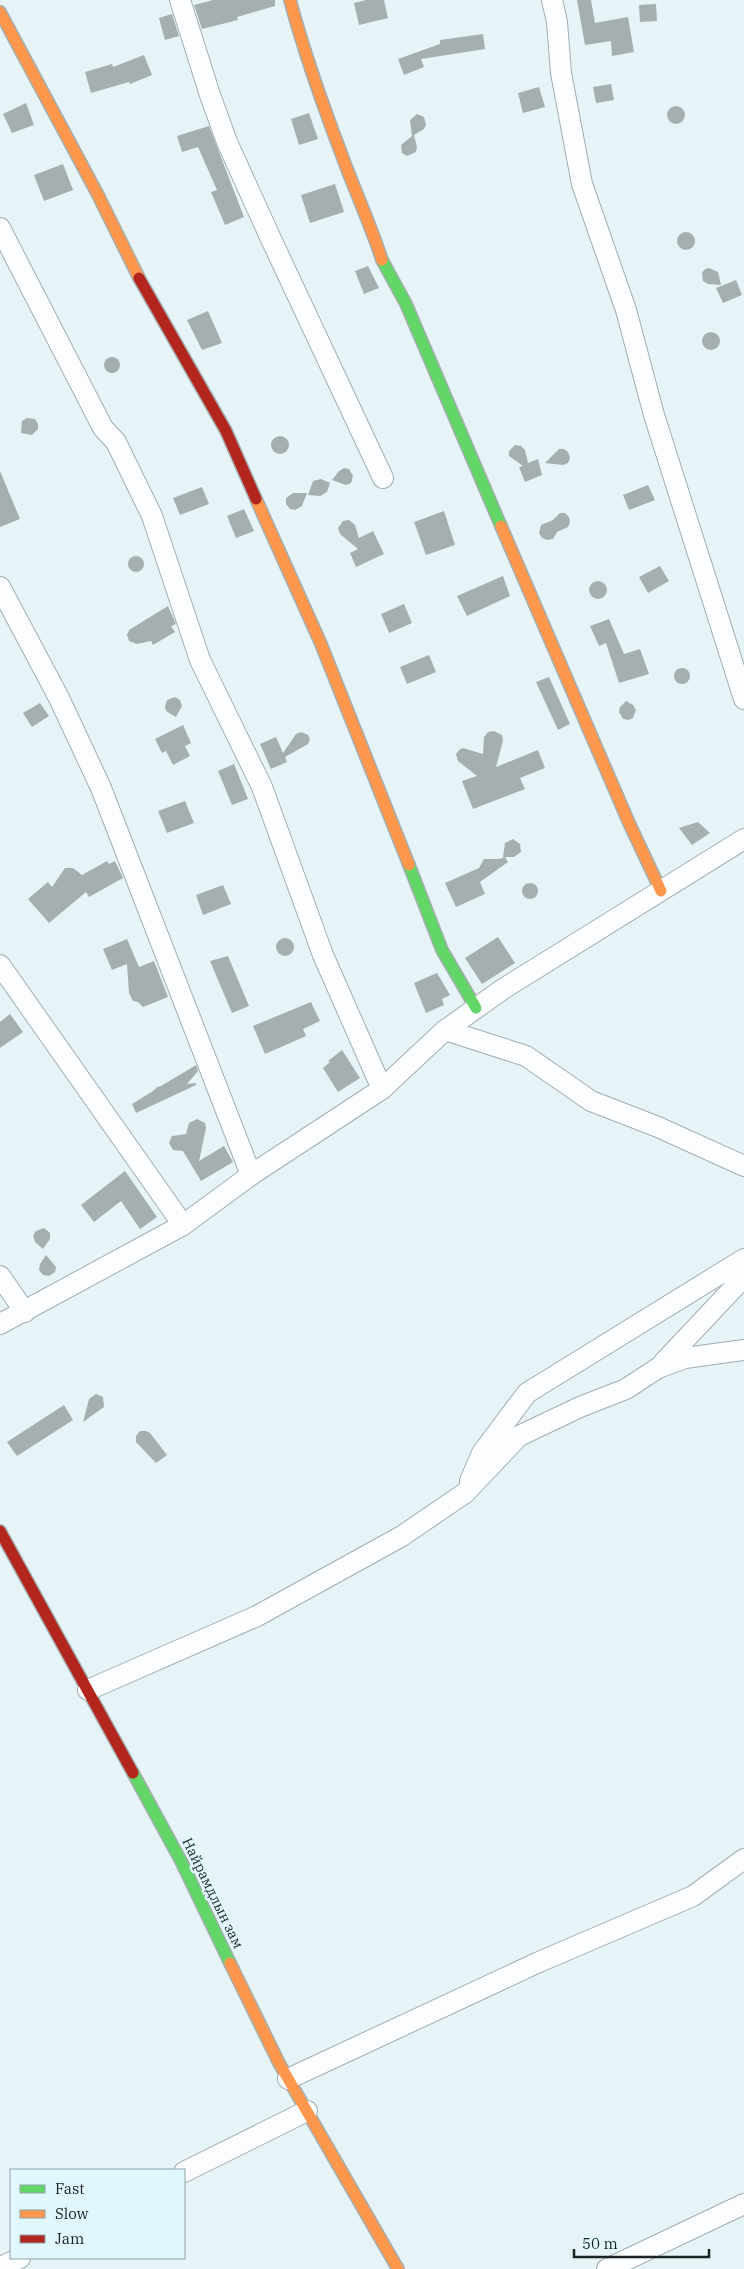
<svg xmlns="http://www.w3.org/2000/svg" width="744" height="2269" viewBox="0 0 744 2269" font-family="'IBM Plex Serif',serif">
<rect width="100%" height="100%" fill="#e7f4f7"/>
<g fill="#a5afb0">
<path d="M213 0H275V6L237 17 238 20 202 29 194 5Z"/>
<path d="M366 0H384L388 18 359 25 354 3Z"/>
<path d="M577 0H591L595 23 628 17 634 52 612 56 611 41 585 45Z"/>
<path d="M656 4 657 21 640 22 639 5Z"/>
<path d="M172 14 179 36 165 40 159 18Z"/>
<path d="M483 34 485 49 421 59 424 67 404 75 398 59 440 44V40Z"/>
<path d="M144 55 152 75 130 84 129 82 91 93 85 72 112 64 113 67Z"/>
<path d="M611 84 614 100 596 103 593 87Z"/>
<path d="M539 87 545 107 523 113 518 93Z"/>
<path d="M26 103 34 125 12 133 3 114Z"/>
<circle cx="676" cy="115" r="9"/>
<path d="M309 113 318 139 299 145 291 119Z"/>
<path d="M417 114 424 117 426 125 424 129 414 135 417 147 416 152 407 156 402 153 401 145 412 136 410 120Z"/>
<path d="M209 126 244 217 225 225 211 192 217 190 198 147 182 152 177 136Z"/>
<path d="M63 164 73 190 44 201 34 175Z"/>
<path d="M335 184 344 212 310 223 301 195Z"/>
<circle cx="686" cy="241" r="9"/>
<path d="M368 266 379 288 364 294 355 271Z"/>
<path d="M709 268 718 272 721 285 708 284 703 281 702 273 705 269Z"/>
<path d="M736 280 742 295 723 303 716 288Z"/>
<path d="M208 311 222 343 202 350 187 320Z"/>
<circle cx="711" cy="341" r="9"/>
<circle cx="112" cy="365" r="8"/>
<path d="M27 418 35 419 38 424V429L32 435 21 433 22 421Z"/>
<circle cx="280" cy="445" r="9"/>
<path d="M515 445 521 446 525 450 528 463 538 459 542 475 525 482 519 467 523 466 509 456V451Z"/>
<path d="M559 449H564L568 452 570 458 568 463 563 465 545 463Z"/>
<path d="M344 468 349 469 353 476 351 483 346 485 332 480 339 471Z"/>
<path d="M0 471 20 519 0 527Z"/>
<path d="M321 479 330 483 327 492 320 496 308 495 313 481Z"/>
<path d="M648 485 655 500 629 510 623 495Z"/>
<path d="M202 487 209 504 180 515 173 498Z"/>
<path d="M293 493H307L302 506 295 510 290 509 286 504V498Z"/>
<path d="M244 509 254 531 236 538 227 516Z"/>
<path d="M444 511 455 545 426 555 414 522Z"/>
<path d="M560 513H565L569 517 570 522 568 527 557 532 553 539 547 540 542 538 539 533 541 525 553 520Z"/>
<path d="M349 520 355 525 359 538 373 531 384 554 356 567 350 553 358 549 340 534 338 528 343 521Z"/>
<circle cx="136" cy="564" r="8"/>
<path d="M660 566 669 581 648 593 639 577Z"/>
<path d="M503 576 510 596 467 616 457 596Z"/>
<circle cx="598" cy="590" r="9"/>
<path d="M404 604 412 623 389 633 381 614Z"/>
<path d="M168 606 176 624 171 626 175 632 153 645 151 641 137 644 129 641 127 635 129 630Z"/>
<path d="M609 619 624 654 640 649 649 674 619 683 606 643 599 646 590 626Z"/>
<path d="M429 655 436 672 407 684 400 667Z"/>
<circle cx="682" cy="676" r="8"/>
<path d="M549 677 570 724 558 730 536 682Z"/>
<path d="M175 697 180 700 182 706 176 717 166 711 165 707 167 700Z"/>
<path d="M626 701 633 705 636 710 633 718 629 720 623 719 619 712 620 707Z"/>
<path d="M40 703 49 716 32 727 23 713Z"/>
<path d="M183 725 191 743 185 746 190 756 173 765 166 751 162 753 155 739Z"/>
<path d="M494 731 502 735 503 741 496 767 538 750 545 768 520 778 525 789 473 809 462 781 477 776 458 761 456 754 460 749 463 748 483 754 484 737 488 732Z"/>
<path d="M301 732 308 735 310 739 308 744 285 757 287 762 271 769 260 744 276 737 283 753 296 734Z"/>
<path d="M234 764 248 799 232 805 218 771Z"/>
<path d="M185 801 194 823 167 833 158 811Z"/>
<path d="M698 822 710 833 692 845 679 828Z"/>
<path d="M513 839 520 844 521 852 514 857H503L505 843Z"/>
<path d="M505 857 508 862 480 882 485 894 456 907 445 883 479 868 484 859H499Z"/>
<path d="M107 861 109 864 115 861 123 878 89 897 86 892 49 923 28 899 48 882 52 887 65 868H73L82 875Z"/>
<circle cx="530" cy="891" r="8"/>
<path d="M223 885 231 904 203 915 196 895Z"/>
<path d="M498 937 515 963 482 984 465 958Z"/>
<circle cx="285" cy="947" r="9"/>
<path d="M127 939 139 967 154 961 168 997 143 1007 138 1002 133 1001 129 993 127 964 112 970 103 949Z"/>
<path d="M228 956 249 1006 232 1013 210 961Z"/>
<path d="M437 973 450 995 442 999 444 1005 426 1013 414 983Z"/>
<path d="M311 1002 320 1021 303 1029 306 1036 265 1054 253 1026Z"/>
<path d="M10 1014 23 1032 0 1048V1022Z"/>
<path d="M342 1050 360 1078 338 1092 323 1068 330 1062 328 1061Z"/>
<path d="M196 1065 198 1071 187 1084 196 1083V1085L136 1113 132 1104 153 1091 157 1087 161 1086Z"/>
<path d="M197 1119 205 1123 206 1128 199 1161 224 1146 233 1162 201 1181 183 1151 173 1150 169 1143 172 1136 186 1134 189 1123Z"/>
<path d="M125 1171 157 1217 140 1229 121 1201 94 1222 81 1205Z"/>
<path d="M44 1228 50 1233V1239L43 1249 35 1242 33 1236 36 1231Z"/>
<path d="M46 1255 56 1267 55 1272 49 1276 43 1275 39 1270 40 1264Z"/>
<path d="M96 1394 103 1397 104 1407 83 1422 89 1399Z"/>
<path d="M64 1405 73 1420 17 1456 7 1442Z"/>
<path d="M140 1431H146L150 1433 167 1455 156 1463 136 1442V1436Z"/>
</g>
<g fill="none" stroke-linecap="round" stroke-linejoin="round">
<defs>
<g id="street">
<path d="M180 0 210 95 227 142 271 239 383 478"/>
<path d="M552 0 557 22 561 73 582 184 626 310 654 415 744 699"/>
<path d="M0 228 103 428 116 442 152 516 200 660 262 787 323 955 382 1089"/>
<path d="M0 587 59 698 101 788 251 1175"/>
<path d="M0 965 183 1225"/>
<path d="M445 1030 526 1056 591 1101 658 1127 744 1166"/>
<path d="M0 1276 25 1312"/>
<path d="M0 1324 183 1225 251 1175 382 1089 444 1031 503 989 744 839"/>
<path d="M663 1363 744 1277"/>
<path d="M470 1481 482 1453 527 1393 744 1259"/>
<path d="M88 1690 257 1616 402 1536 465 1493 519 1436 580 1407 626 1389 658 1368 685 1358 744 1350"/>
<path d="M288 2079 539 1962 693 1896 744 1859"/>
<path d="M184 2172 307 2111"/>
<path d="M3 2266 20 2258"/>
<path d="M607 2269 744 2204"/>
</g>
<g id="fast">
<path d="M382 260 406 304 501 526"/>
<path d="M409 865 442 950 476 1008"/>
<path d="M133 1773 181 1861 230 1963"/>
</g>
<g id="slow">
<path d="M290 0C304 52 322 103 341 153 354 189 370 223 382 260"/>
<path d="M0 12 98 195 139 278"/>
<path d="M256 499 321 644 409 865"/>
<path d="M501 526 629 823 661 891"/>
<path d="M230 1963 279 2063 398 2269"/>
</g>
<g id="jam">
<path d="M139 278 226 431 256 499"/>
<path d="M0 1531 133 1773"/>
</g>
</defs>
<use href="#street" stroke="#a3adb0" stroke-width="22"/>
<use href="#fast" stroke="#a3adb0" stroke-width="14"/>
<use href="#slow" stroke="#a3adb0" stroke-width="14"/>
<use href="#jam" stroke="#a3adb0" stroke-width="14"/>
<use href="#street" stroke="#fbfdfe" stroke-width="20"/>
<use href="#fast" stroke="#63d668" stroke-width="11"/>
<use href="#slow" stroke="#ff974d" stroke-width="11"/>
<use href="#jam" stroke="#b3261e" stroke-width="11"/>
</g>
<g text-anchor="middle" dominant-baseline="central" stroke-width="5" stroke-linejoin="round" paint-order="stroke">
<g font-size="14" fill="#1b2325" stroke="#e0f7fe">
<text transform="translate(213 1893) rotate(64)">Найрамдлын зам</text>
</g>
</g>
<rect x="10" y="2169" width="175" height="90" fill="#e0f7fe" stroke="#91a2a7"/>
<rect x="20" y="2185" width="25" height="8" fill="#63d668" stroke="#91a2a7"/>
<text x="55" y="2194" font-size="15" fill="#1b2325">Fast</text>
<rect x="20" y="2210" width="25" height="8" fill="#ff974d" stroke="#91a2a7"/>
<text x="55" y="2219" font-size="15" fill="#1b2325">Slow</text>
<rect x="20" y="2235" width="25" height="8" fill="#b3261e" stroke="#91a2a7"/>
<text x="55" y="2244" font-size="15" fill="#1b2325">Jam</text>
<path d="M574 2249v8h135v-8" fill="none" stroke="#1b2325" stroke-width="2.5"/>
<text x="582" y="2249" font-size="15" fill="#1b2325" stroke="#e0f7fe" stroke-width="4" paint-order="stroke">50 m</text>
</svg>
